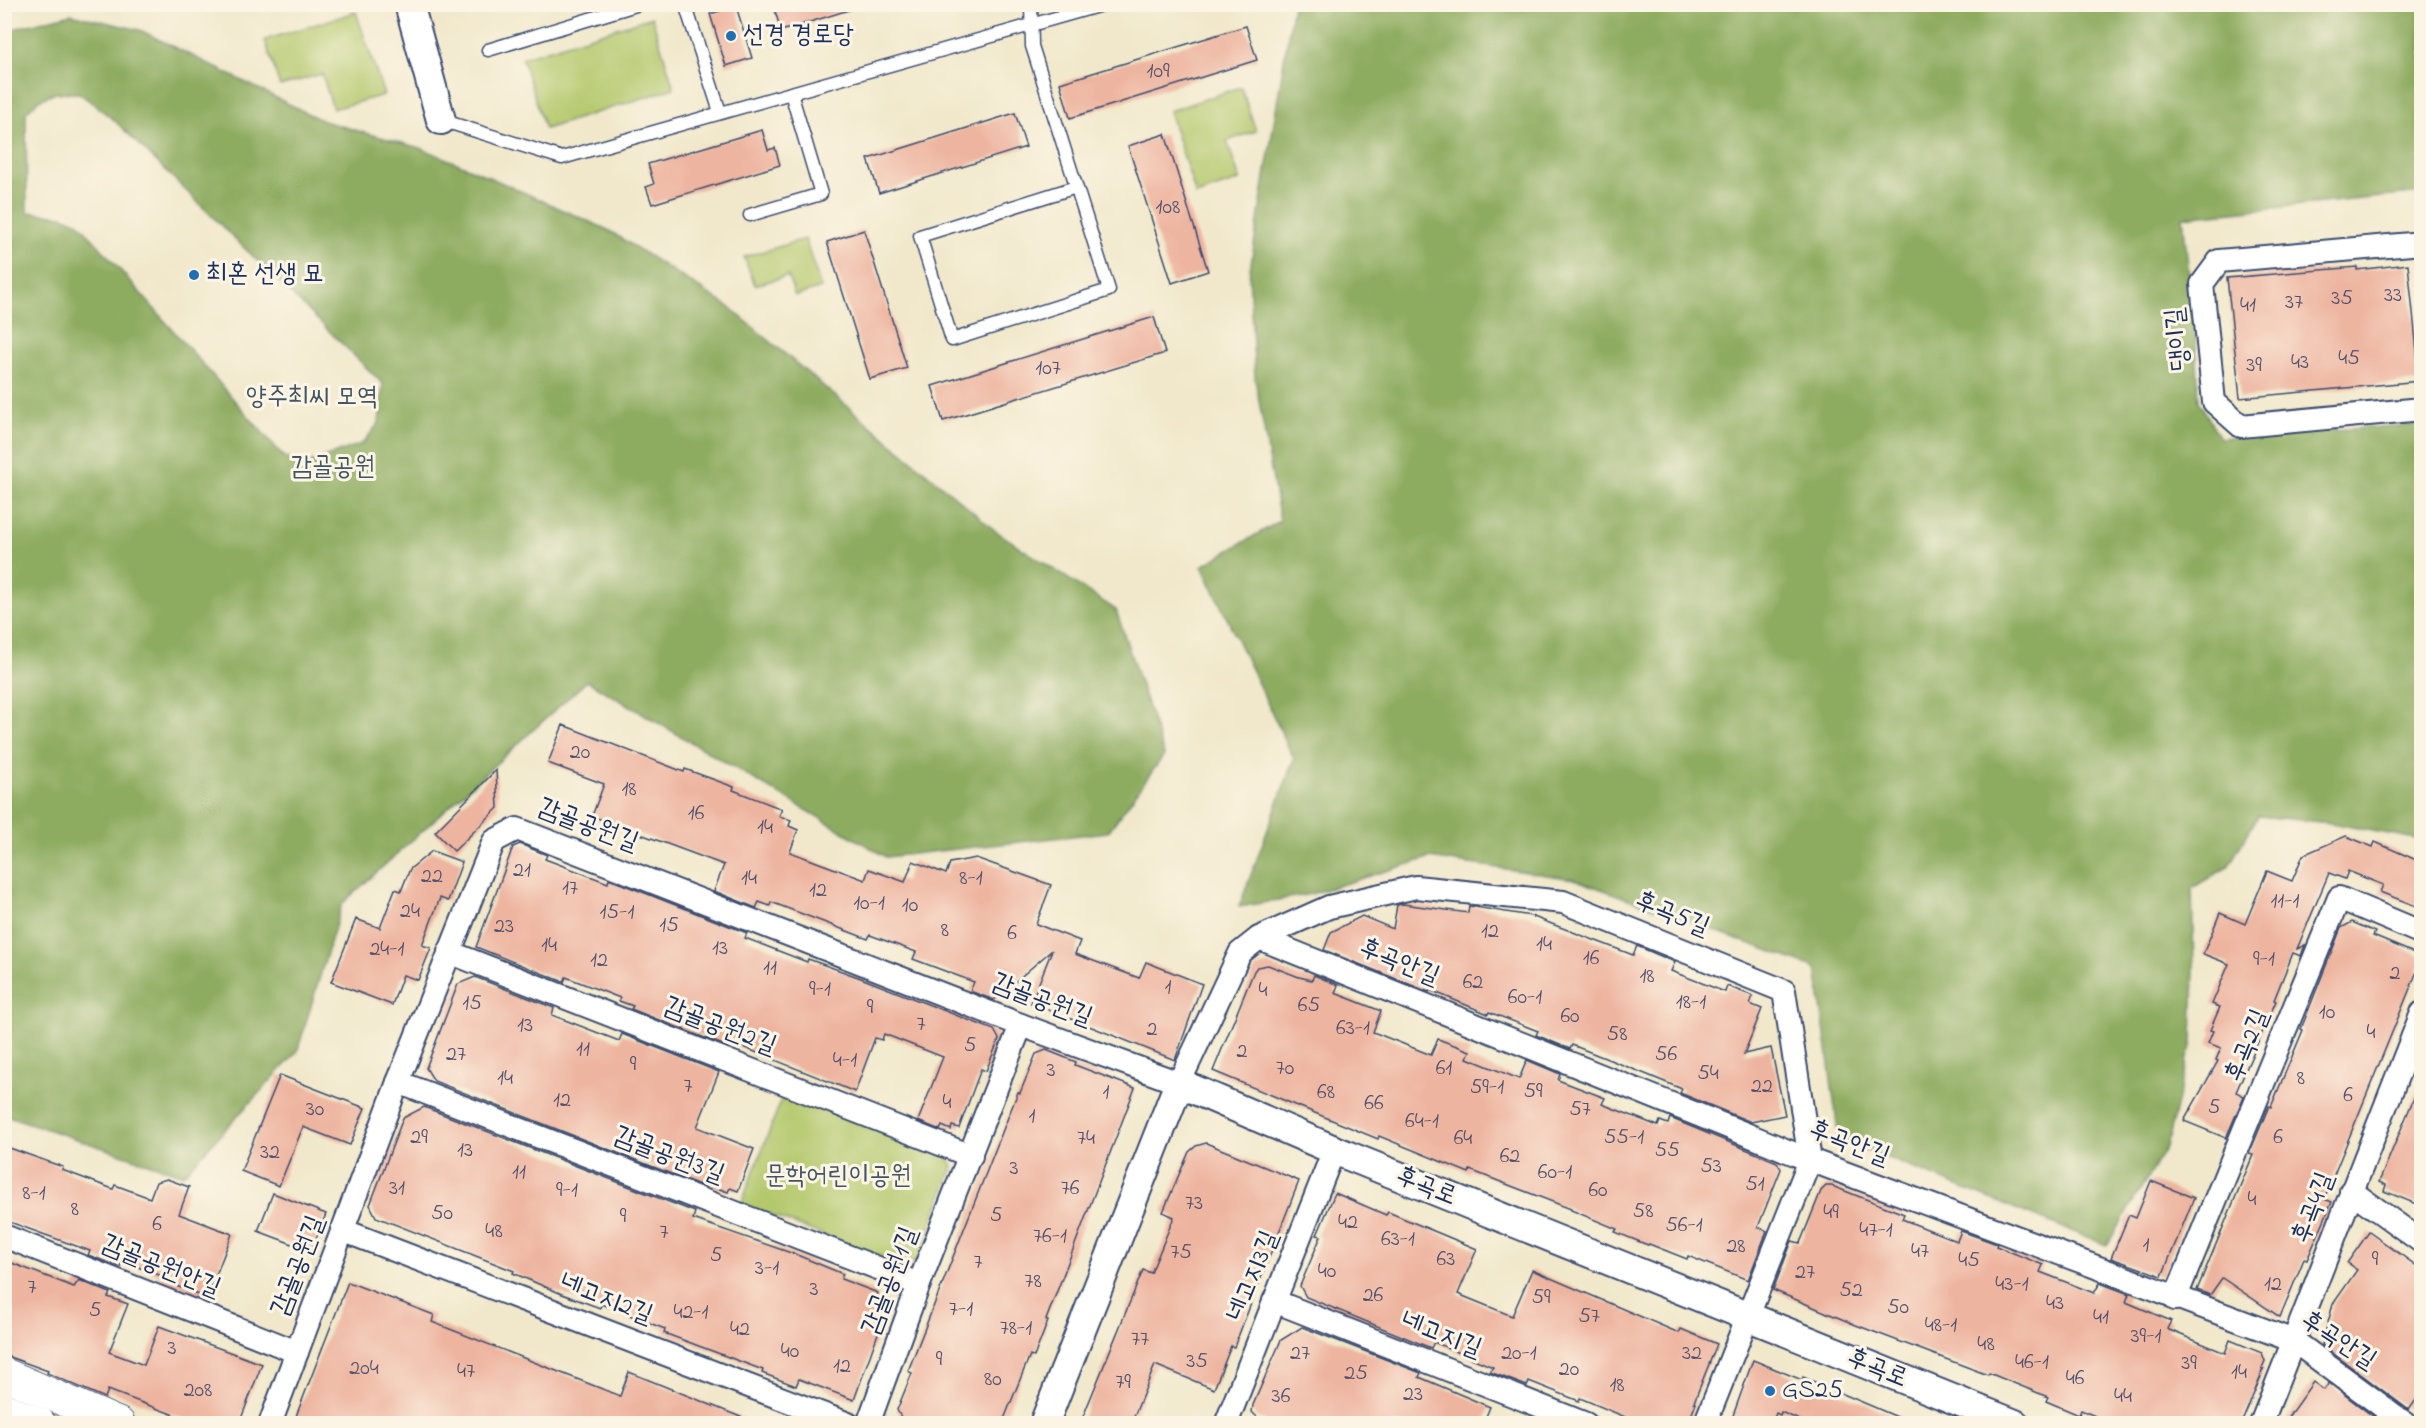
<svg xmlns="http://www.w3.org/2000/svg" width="2426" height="1428" viewBox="0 0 2426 1428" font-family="'Indie Flower','Poor Story',sans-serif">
<rect width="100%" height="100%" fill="#fcf5e5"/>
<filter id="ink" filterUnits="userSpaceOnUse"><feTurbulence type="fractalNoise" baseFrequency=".0167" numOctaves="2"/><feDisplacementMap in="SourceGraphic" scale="12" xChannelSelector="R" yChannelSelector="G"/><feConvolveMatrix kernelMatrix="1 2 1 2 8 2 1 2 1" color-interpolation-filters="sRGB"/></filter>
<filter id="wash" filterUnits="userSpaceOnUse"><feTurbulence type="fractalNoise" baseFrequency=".008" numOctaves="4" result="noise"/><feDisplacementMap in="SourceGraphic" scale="24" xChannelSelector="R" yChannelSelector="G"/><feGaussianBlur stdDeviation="1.35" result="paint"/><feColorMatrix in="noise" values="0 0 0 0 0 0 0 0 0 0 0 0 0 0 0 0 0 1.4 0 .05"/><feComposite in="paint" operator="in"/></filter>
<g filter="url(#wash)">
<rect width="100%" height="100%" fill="#f1e8cb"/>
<g fill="#b3c86c" stroke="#677c65" stroke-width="1.5">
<path d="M356 12 384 95 333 109 322 74 280 86 265 40Z"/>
<path d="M652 17 674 88 545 129 522 58Z"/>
<path d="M1241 87 1256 131 1227 141 1240 180 1196 195 1169 111Z"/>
<path d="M805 239 821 288 795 296 788 276 755 285 744 257Z"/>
<path d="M784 1093 948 1156 953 1167 917 1261 905 1266 741 1204Z"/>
</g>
<g fill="#8eac60" stroke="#546e5f" stroke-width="1.5" fill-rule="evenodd">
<path d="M1293 5H2421V193L2183 217 2196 344 2199 401 2220 438 2421 424V840L2331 823 2258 816 2228 867 2192 888 2194 969 2192 1042 2166 1147 2107 1245 1839 1139 1816 968 1574 879 1429 858 1311 894 1239 907 1294 759 1202 566 1280 521 1255 378 1249 276Z"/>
<path d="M71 14 140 30 323 121 420 148 471 169 608 230 728 306 997 532 1116 610 1164 755 1108 832 886 857 587 681 342 904 297 1052 183 1175 5 1115V31ZM55 93H79L114 120 383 384 379 423 363 443 305 465 284 457 79 223 63 216 27 212 26 112 39 100Z"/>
</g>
<g id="blocks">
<g fill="#edb49f">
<path d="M773 4H852V9L781 31Z"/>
<path d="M736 6 752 58 726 66 710 14Z"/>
<path d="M1246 26 1257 60 1070 118 1060 83Z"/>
<path d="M1015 113 1026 147 879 193 868 159Z"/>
<path d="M762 130 768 150 775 148 780 165 652 204 646 187 654 184 648 164Z"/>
<path d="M1165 134 1208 271 1172 283 1128 146Z"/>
<path d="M864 230 907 368 870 379 827 242Z"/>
<path d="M2408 264 2420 381 2240 398 2227 278 2357 267V270Z"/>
<path d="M1154 317 1165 353 943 421 932 386Z"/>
<path d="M563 725 684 772 685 769 734 787 733 790 782 809 779 816 791 820 789 826 798 830 790 852 865 880 869 869 905 882 913 861 946 874 950 863 976 858 1051 885 1036 924 1080 941 1075 954 1139 978 1146 962 1202 984 1175 1060 1031 1003 1052 950 994 1000 970 991 974 982 913 959 916 952 870 935 868 939 771 902 770 906 759 902 756 908 714 891 724 865 592 816 604 784 548 763Z"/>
<path d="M496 770 498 808 454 851 435 832Z"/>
<path d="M2346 836 2373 847 2375 842 2421 862V908L2380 892 2383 885 2348 871 2345 879 2329 873 2297 949 2305 945 2301 956 2293 953 2274 1000 2276 1001 2236 1092 2244 1096 2226 1138 2184 1121 2218 1061 2216 1060 2221 1048 2208 1043 2213 1031 2210 1030 2220 1007 2212 1004 2229 964 2203 954 2220 913 2245 924 2267 871 2292 881 2303 855Z"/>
<path d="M520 844 547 855 545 859 608 883 609 879 747 933 745 938 807 962 808 959 858 977 994 1030 999 1039 986 1071 981 1069 959 1128 952 1126 951 1130 942 1126 940 1130 918 1121 943 1057 884 1034 882 1040 875 1038 855 1092 730 1042 728 1047 631 1009 633 1006 619 1001 620 998 566 977 564 982 476 947 513 847Z"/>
<path d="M432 851 462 862 448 901 440 898 422 945 431 948 418 980 403 975 392 1005 331 982 356 919 380 928 395 889 401 891 410 869Z"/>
<path d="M1403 904 1468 913 1469 906 1531 916 1633 955 1637 946 1675 962 1671 971 1725 992 1727 986 1753 996 1750 1004 1762 1009 1744 1054 1771 1048 1785 1115 1751 1122 1680 1093 1682 1089 1638 1071 1572 1045 1570 1049 1536 1035 1538 1031 1489 1012 1488 1014 1430 990 1429 992 1324 950 1331 932 1362 916 1393 929 1397 905Z"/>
<path d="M2352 922 2375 932 2373 936 2419 955 2420 964 2324 1199 2332 1202 2307 1260 2304 1259 2280 1317 2222 1278 2210 1295 2197 1290 2253 1155 2249 1154 2269 1106 2271 1107 2303 1030 2301 1029 2341 928Z"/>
<path d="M1268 965 1299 977 1312 980 1314 975 1338 985 1335 993 1381 1011 1373 1032 1431 1055 1438 1039 1470 1051 1467 1058 1519 1079 1527 1060 1560 1074 1558 1080 1605 1098 1602 1104 1658 1126 1660 1121 1668 1124 1670 1118 1777 1162 1781 1169 1758 1227 1767 1231 1748 1280 1688 1256 1687 1259 1649 1244 1648 1245 1615 1232 1617 1229 1571 1210V1209L1470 1170 1469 1173 1379 1136 1378 1139 1213 1071 1254 971 1257 967Z"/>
<path d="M475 977 554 1008 552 1015 619 1041 622 1034 719 1072 697 1127 754 1149 738 1191 730 1188 728 1192 706 1184 705 1187 434 1081 426 1068 458 984Z"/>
<path d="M1046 1050 1076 1062 1075 1065 1135 1088 1046 1320 1048 1321 1034 1357 1030 1355 1002 1424H905L897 1410 912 1373 908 1371 1018 1092 1020 1093 1036 1054Z"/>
<path d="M280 1075 365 1108 350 1145 303 1127 279 1186 241 1171Z"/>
<path d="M2421 1081V1206L2384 1191 2386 1185 2379 1182Z"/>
<path d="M424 1107 695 1212 693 1219 797 1255 843 1274 841 1279 878 1293 876 1298 889 1303 854 1400 799 1379 796 1386 762 1373 763 1370 664 1333 665 1329 601 1304 600 1308 562 1294 513 1273 514 1271 376 1217 370 1205 403 1118Z"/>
<path d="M1206 1143 1299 1181 1234 1347 1231 1346 1214 1389 1155 1365 1131 1424H1080L1143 1270 1151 1273 1174 1217 1163 1212 1178 1177 1189 1152 1196 1146Z"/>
<path d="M4 1146 63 1167 62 1170 113 1189 115 1185 150 1198 156 1182 167 1179 189 1187 179 1214 232 1234 207 1298 161 1280 162 1276 122 1261 120 1267 88 1255 90 1251 4 1220Z"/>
<path d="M2151 1181 2194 1198 2162 1276 2111 1258 2129 1215 2136 1218Z"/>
<path d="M1826 1186H1832L1904 1214 1902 1219 1957 1241 1961 1231 1997 1244 1996 1246 2043 1265 2040 1272 2094 1293 2100 1283 2129 1294 2126 1302 2171 1321 2167 1329 2225 1353 2230 1340 2262 1353 2265 1361 2262 1368 2264 1369 2241 1424H2114L2081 1410 2079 1415 2046 1401 2048 1397 1989 1373 1988 1375 1856 1325 1773 1290 1792 1241 1800 1243 1821 1191Z"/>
<path d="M273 1193 326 1214 311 1251 258 1231Z"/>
<path d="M1335 1193 1386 1215 1388 1212 1477 1249 1458 1294 1512 1316 1532 1270 1679 1333 1681 1329 1717 1344 1694 1402 1696 1403 1688 1424H1642L1580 1398 1579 1401 1529 1381 1527 1386 1490 1372 1493 1367 1434 1342 1431 1348 1306 1297 1300 1286 1321 1236 1317 1235Z"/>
<path d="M2369 1232 2421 1269V1393L2409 1410 2322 1345 2333 1304 2357 1270 2347 1263Z"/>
<path d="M4 1260 74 1287 79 1280 110 1293 108 1297 128 1304 109 1352 144 1365 159 1326 262 1364 239 1424H198L108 1390 105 1398 47 1373 48 1371 4 1355Z"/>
<path d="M348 1282 434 1315 432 1322 620 1396 629 1372 758 1424H293Z"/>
<path d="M1302 1327 1421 1373 1419 1377 1490 1407 1483 1424H1272L1257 1417 1252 1412 1253 1405 1281 1340Z"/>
<path d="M1753 1360 1802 1380 1803 1377 1914 1424H1809L1781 1412 1780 1415 1776 1413 1772 1424H1730Z"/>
<path d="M2313 1382 2324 1390 2329 1383 2383 1424H2283Z"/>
</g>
</g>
</g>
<g filter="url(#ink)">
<use href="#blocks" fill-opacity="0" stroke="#3b4b6e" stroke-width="1.5"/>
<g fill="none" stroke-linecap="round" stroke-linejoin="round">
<defs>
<g id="service">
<path d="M685 4 720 112"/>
<path d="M1031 4 1032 46 1109 290 952 340 920 236 1076 187"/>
<path d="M488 50 639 4"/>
<path d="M441 120 562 158 1105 4"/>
<path d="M750 215 821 194 791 93"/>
</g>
<g id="minor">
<path d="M2422 243 2219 261 2202 284 2214 402 2241 426 2422 409"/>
<path d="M1259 938 1810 1160 2294 1341 2406 1424"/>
<path d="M449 952 971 1156"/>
<path d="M398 1082 919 1284"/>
<path d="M2351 1191 2422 1242"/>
<path d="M342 1230 848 1424"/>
<path d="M4 1236 297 1352"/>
<path d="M2175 1299 2339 898 2422 933"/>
<path d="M1274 1301 1586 1424"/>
<path d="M270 1424 398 1082 494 841 517 829 1021 1025 1179 1083 1240 953 1259 938 1329 907 1416 887 1563 902 1784 991 1810 1160 1705 1424"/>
<path d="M868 1424 919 1284 1021 1025"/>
<path d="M1226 1424 1334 1150"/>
<path d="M2261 1424 2422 1013"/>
</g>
<g id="tertiary">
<path d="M409 4 441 120"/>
<path d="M1044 1424 1179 1083 1334 1150 2015 1424"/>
</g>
<g id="secondary">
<path d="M4 1374 119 1424"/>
<path d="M4 1409 40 1424"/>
</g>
</defs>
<use href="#service" stroke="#3b4b6e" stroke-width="15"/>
<use href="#minor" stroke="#3b4b6e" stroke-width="26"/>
<use href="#tertiary" stroke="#3b4b6e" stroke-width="32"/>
<use href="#secondary" stroke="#3b4b6e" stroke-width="34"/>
<use href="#service" stroke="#fff" stroke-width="12"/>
<use href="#minor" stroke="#fff" stroke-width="22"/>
<use href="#tertiary" stroke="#fff" stroke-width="28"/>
<use href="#secondary" stroke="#fff" stroke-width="32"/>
</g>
</g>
<g fill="#1f6fb2" stroke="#fcf5e5" stroke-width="2">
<circle cx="731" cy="36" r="6"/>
<circle cx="194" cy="275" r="6"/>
<circle cx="1770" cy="1391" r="6"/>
</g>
<g text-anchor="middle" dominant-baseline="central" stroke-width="6" stroke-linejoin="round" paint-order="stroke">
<g font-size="22" fill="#50506e">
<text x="1158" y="72">109</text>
<text x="1168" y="208">108</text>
<text x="2393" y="296">33</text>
<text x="2342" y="299">35</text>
<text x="2294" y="303">37</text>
<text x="2248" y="306">41</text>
<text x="2349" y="359">45</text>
<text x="2300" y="363">43</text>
<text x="2254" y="366">39</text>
<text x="1048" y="369">107</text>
<text x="580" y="753">20</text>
<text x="629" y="790">18</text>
<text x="696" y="814">16</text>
<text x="765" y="828">14</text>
<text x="522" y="871">21</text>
<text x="432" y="877">22</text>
<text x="749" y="879">14</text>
<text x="971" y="879">8-1</text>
<text x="570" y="889">17</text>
<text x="818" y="891">12</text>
<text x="2285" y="902">11-1</text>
<text x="869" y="904">10-1</text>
<text x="910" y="906">10</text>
<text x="410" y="912">24</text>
<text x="617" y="913">15-1</text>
<text x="669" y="926">15</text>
<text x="504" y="927">23</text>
<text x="945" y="931">8</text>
<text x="1490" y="932">12</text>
<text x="1012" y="934">6</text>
<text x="1544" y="945">14</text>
<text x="549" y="946">14</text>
<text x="720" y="949">13</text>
<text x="387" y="950">24-1</text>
<text x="1591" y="959">16</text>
<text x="2264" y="960">9-1</text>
<text x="599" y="961">12</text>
<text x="770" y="969">11</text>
<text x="2395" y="974">2</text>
<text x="1647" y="977">18</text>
<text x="1473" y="983">62</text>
<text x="1168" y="988">1</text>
<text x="820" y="990">9-1</text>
<text x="1263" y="991">4</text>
<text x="1525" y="998">60-1</text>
<text x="1691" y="1003">18-1</text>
<text x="472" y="1004">15</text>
<text x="1309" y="1006">65</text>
<text x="870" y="1008">9</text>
<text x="2327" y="1013">10</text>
<text x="1570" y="1017">60</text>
<text x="921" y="1025">7</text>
<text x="525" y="1026">13</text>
<text x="1353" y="1029">63-1</text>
<text x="1152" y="1030">2</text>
<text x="2371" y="1033">4</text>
<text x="1617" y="1035">58</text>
<text x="970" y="1046">5</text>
<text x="583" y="1050">11</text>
<text x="1242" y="1052">2</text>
<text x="456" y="1055">27</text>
<text x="1666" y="1055">56</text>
<text x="845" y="1061">4-1</text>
<text x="633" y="1065">9</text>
<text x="1285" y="1069">70</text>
<text x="1444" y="1069">61</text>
<text x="1051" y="1071">3</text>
<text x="1708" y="1074">54</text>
<text x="505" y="1079">14</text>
<text x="2301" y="1079">8</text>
<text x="688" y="1087">7</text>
<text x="1762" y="1087">22</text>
<text x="1487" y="1088">59-1</text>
<text x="1533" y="1092">59</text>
<text x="1106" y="1093">1</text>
<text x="1326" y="1093">68</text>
<text x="2348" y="1096">6</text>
<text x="562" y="1101">12</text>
<text x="947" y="1103">4</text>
<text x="1374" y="1104">66</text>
<text x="2214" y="1108">5</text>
<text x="315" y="1110">30</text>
<text x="1580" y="1110">57</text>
<text x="1032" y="1117">1</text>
<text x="1422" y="1122">64-1</text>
<text x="419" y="1138">29</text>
<text x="1624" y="1138">55-1</text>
<text x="2278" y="1138">6</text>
<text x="1086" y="1139">74</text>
<text x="1463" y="1139">64</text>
<text x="465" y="1151">13</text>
<text x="1667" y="1151">55</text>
<text x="270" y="1153">32</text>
<text x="1510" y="1157">62</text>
<text x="1711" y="1167">53</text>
<text x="1014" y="1169">3</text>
<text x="519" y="1173">11</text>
<text x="1555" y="1173">60-1</text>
<text x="1755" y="1185">51</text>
<text x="397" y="1189">31</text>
<text x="1070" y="1189">76</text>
<text x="567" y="1191">9-1</text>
<text x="1598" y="1191">60</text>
<text x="34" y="1194">8-1</text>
<text x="2252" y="1200">4</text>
<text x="1194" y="1204">73</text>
<text x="75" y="1210">8</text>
<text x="1643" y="1212">58</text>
<text x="1831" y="1213">49</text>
<text x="442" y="1214">50</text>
<text x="996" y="1216">5</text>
<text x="623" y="1217">9</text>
<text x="1348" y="1223">42</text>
<text x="157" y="1225">6</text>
<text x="1684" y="1226">56-1</text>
<text x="1876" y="1231">47-1</text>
<text x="494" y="1232">48</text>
<text x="664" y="1233">7</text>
<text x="1050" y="1237">76-1</text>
<text x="1398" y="1240">63-1</text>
<text x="2146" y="1246">1</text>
<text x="1736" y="1247">28</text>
<text x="1920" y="1252">47</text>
<text x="1181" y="1253">75</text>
<text x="716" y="1256">5</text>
<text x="1446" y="1260">63</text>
<text x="2375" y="1260">9</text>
<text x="1969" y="1261">45</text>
<text x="978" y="1263">7</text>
<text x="767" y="1269">3-1</text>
<text x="1327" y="1272">40</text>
<text x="1805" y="1273">27</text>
<text x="1033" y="1282">78</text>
<text x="2012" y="1285">43-1</text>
<text x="2273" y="1285">12</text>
<text x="32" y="1288">7</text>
<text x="814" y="1290">3</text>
<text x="1851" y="1291">52</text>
<text x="1373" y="1296">26</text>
<text x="1541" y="1298">59</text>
<text x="2055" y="1304">43</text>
<text x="1898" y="1308">50</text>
<text x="961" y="1310">7-1</text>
<text x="95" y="1311">5</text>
<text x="691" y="1313">42-1</text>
<text x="1589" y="1317">57</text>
<text x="2101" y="1318">41</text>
<text x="1941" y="1326">48-1</text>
<text x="1016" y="1329">78-1</text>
<text x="740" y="1330">42</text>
<text x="2146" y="1337">39-1</text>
<text x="1140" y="1340">77</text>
<text x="1986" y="1345">48</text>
<text x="172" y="1349">3</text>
<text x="790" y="1352">40</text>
<text x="1300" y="1354">27</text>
<text x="1519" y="1354">20-1</text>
<text x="1692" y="1354">32</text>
<text x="939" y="1360">9</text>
<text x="1197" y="1362">35</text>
<text x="2032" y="1363">46-1</text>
<text x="2189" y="1364">39</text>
<text x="842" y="1367">12</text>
<text x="364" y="1369">204</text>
<text x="1569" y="1370">20</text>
<text x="466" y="1372">47</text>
<text x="2239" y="1373">14</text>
<text x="1356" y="1374">25</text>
<text x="2075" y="1379">46</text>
<text x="993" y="1380">80</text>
<text x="1123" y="1383">79</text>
<text x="1617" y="1386">18</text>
<text x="198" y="1391">208</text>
<text x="1413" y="1395">23</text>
<text x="1281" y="1397">36</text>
<text x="2123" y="1397">44</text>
</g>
<g font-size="26" fill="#1b2f5e" stroke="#fcf5e5" text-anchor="start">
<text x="743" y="36">선경 경로당</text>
<text x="206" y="275">최혼 선생 묘</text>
<text x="1782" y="1391">GS25</text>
</g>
<g font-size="26" fill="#1b2f5e" stroke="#fcf5e5">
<text transform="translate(2179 339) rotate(-96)">댕이길</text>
<text transform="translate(588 826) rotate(21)">감골공원길</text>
<text transform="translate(1672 915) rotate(22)">후곡5길</text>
<text transform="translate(1399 963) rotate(22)">후곡안길</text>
<text transform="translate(1042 1001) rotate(21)">감골공원길</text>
<text transform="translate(720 1027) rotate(21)">감골공원2길</text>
<text transform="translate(2248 1046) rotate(-68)">후곡2길</text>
<text transform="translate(1849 1144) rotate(21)">후곡안길</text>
<text transform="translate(669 1156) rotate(21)">감골공원3길</text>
<text transform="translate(1426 1187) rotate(22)">후곡로</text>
<text transform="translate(2314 1208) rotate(-69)">후곡4길</text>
<text transform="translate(299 1266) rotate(-69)">감골공원길</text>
<text transform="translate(161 1267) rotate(22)">감골공원안길</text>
<text transform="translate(1254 1276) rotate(-68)">네고지3길</text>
<text transform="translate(891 1281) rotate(-69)">감골공원1길</text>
<text transform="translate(606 1300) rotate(21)">네고지2길</text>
<text transform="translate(1441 1336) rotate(21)">네고지길</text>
<text transform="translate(2338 1341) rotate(33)">후곡안길</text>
<text transform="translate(1877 1369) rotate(22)">후곡로</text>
</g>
<g font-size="26" fill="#415562" stroke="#fcf5e5">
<text x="312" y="398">양주최씨 모역</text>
<text x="333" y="468">감골공원</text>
<text x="838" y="1177">문학어린이공원</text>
</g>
</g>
<rect width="2426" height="1428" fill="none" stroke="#fcf5e5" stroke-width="24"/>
</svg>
